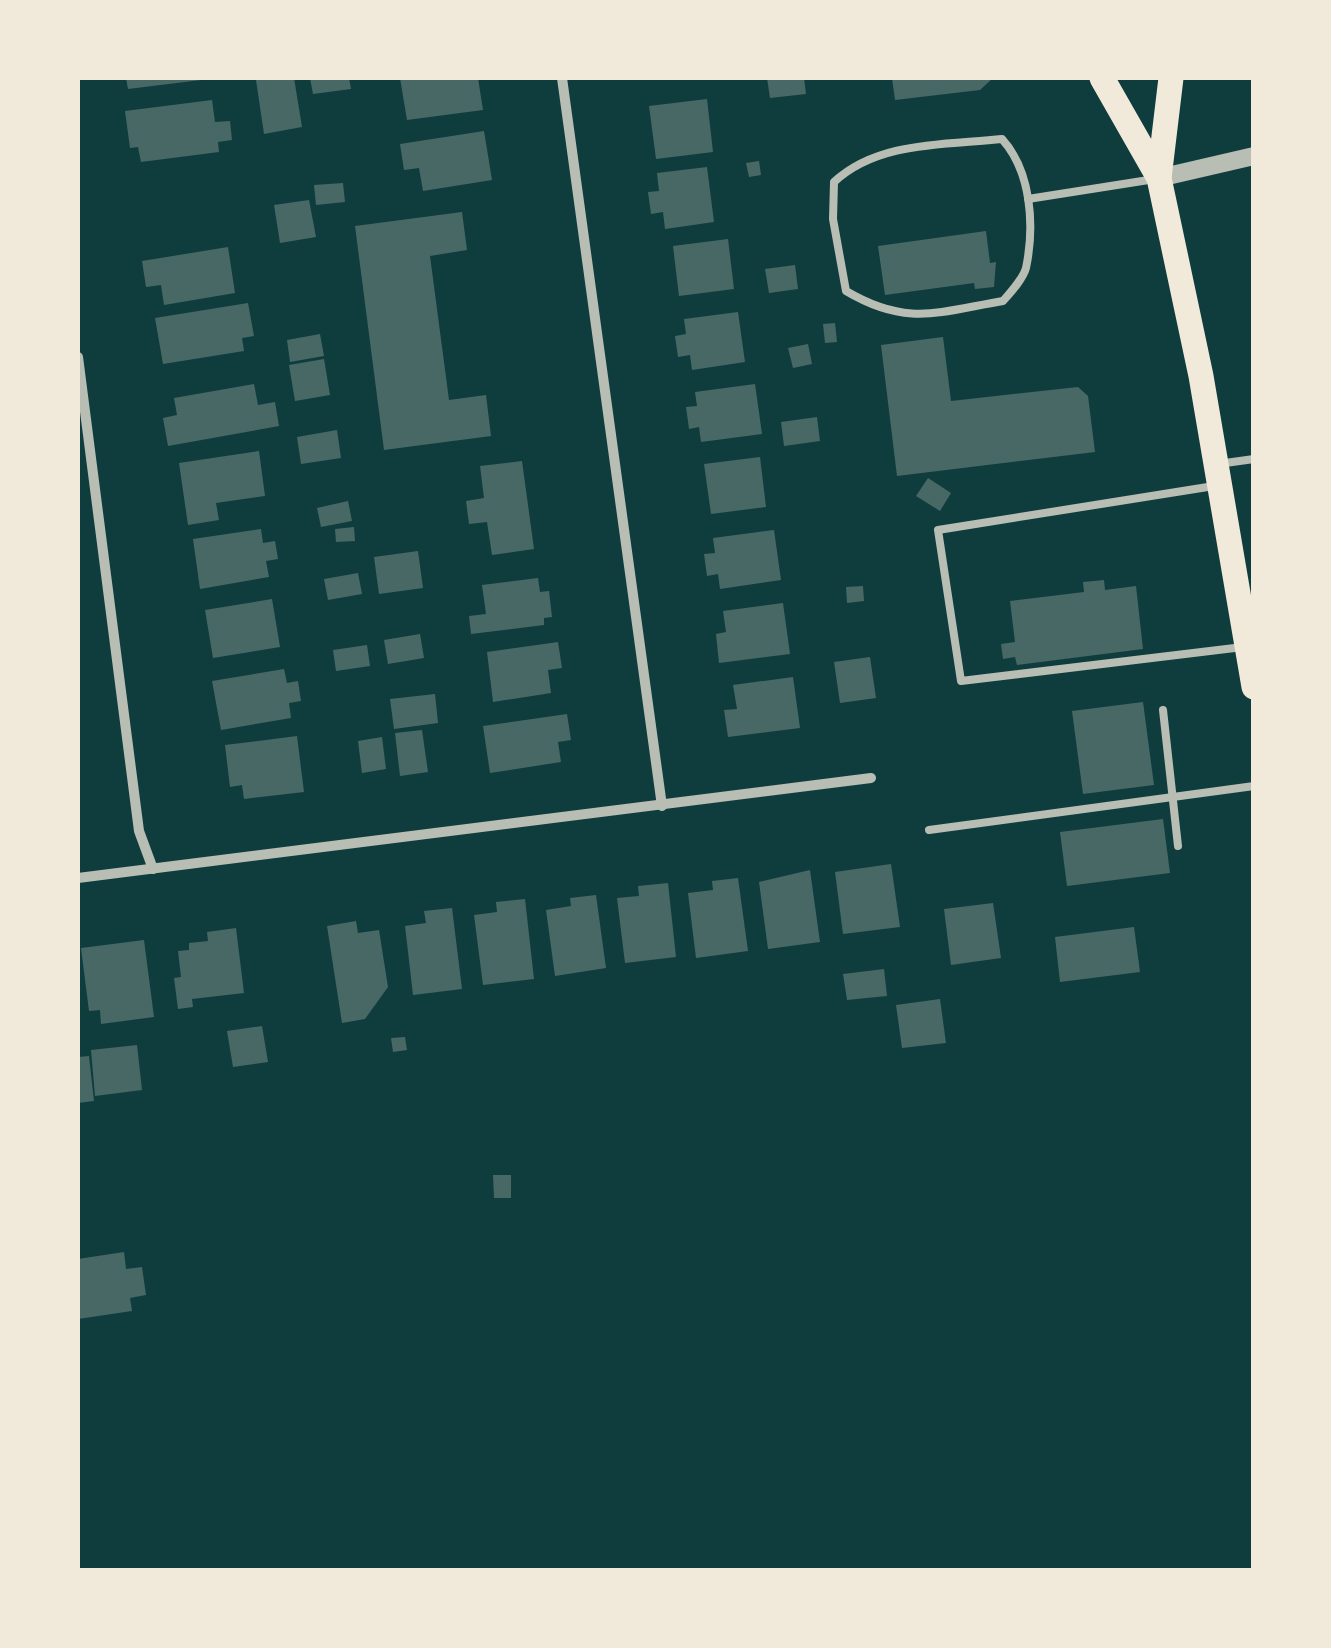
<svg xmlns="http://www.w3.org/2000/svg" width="1331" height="1648" viewBox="0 0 1331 1648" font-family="'Sofia Sans Condensed',sans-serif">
<rect width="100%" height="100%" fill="#0f3d3e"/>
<g fill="#486865">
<path d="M126 78H201V80L128 89Z"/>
<path d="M294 78 302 127 264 134 256 80Z"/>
<path d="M310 78H349L351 89 313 94Z"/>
<path d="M400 78H478L483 110 407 120Z"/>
<path d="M767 78H804L806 94 770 98Z"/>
<path d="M892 78H993L980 90 895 100Z"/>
<path d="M707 99 713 152 656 159 649 106Z"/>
<path d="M212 100 215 122 230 121 232 140 218 142 219 152 141 162 138 147 130 148 125 111Z"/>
<path d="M484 131 492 180 423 191 419 168 404 170 400 144Z"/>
<path d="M759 161 761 175 749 177 746 163Z"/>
<path d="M707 167 714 222 665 229 663 212 651 214 648 192 659 191 657 173Z"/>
<path d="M343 183 345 202 316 205 314 185Z"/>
<path d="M309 200 316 237 280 243 274 205Z"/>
<path d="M462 212 467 250 430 256 449 400 486 395 491 436 384 450 355 226Z"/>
<path d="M986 231 990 263 996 262 994 287 975 289 974 283 885 295 878 246Z"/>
<path d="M728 239 734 289 679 296 673 246Z"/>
<path d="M228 247 235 293 164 305 161 285 146 287 142 261Z"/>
<path d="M795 265 798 289 769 293 765 269Z"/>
<path d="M248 303 254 336 242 338 244 351 163 364 155 318Z"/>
<path d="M738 312 745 362 692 370 690 355 678 357 675 336 686 334 684 319Z"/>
<path d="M835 323 837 342 825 343 823 324Z"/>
<path d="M320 334 324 356 290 362 287 340Z"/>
<path d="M943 337 951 401 1078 387 1088 396 1095 452 897 476 881 345Z"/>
<path d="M808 344 812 364 793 368 788 348Z"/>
<path d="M324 359 330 395 295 401 289 365Z"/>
<path d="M254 384 258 405 275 402 279 426 168 446 163 418 177 415 174 398Z"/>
<path d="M755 384 762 434 701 442 699 427 689 429 686 407 697 406 695 392Z"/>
<path d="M817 417 820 441 784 446 781 422Z"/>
<path d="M337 430 341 458 301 464 297 437Z"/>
<path d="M259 451 265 496 216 503 219 520 188 525 179 463Z"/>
<path d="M760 457 766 507 711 514 704 464Z"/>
<path d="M522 461 534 549 492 555 487 522 469 524 466 501 484 498 480 466Z"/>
<path d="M928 478 951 493 940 511 916 496Z"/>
<path d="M348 501 352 521 321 527 317 508Z"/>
<path d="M354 527 355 541 336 542 335 529Z"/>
<path d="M261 529 263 543 275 541 278 559 266 561 269 577 200 589 193 539Z"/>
<path d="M774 530 781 580 720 589 718 574 707 576 704 554 715 553 713 538Z"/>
<path d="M418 551 423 588 379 594 374 557Z"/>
<path d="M358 573 362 594 328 600 324 579Z"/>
<path d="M538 578 540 592 549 591 552 617 544 618V625L471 634 469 616 486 614 482 585Z"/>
<path d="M1104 580 1105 590 1136 586 1143 649 1017 665 1015 657 1003 659 1001 644 1015 642 1010 601 1084 592 1083 582Z"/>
<path d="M863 586 864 601 847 603 846 587Z"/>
<path d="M272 599 280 647 213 658 205 610Z"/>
<path d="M783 603 790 654 719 663 716 634 726 632 723 611Z"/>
<path d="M420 634 424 658 388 664 384 640Z"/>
<path d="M558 642 562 668 548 670 551 693 493 702 487 652Z"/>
<path d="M367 645 370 666 336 671 333 650Z"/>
<path d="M870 657 876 698 840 703 834 662Z"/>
<path d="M284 669 287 683 298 681 301 701 289 703 291 718 221 730 212 681Z"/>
<path d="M793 677 800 728 728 737 724 710 737 709 733 685Z"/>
<path d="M435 694 438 723 394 729 390 699Z"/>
<path d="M1143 702 1154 785 1083 794 1072 711Z"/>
<path d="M567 714 571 740 558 742 561 762 490 773 483 726Z"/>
<path d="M422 730 428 772 400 776 395 733Z"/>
<path d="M297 736 304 792 244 799 242 785 230 787 225 745Z"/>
<path d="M382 737 386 769 362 773 358 741Z"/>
<path d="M1163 819 1170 873 1067 886 1060 832Z"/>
<path d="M891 864 900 927 843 934 835 872Z"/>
<path d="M810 870 820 942 768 949 759 882Z"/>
<path d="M738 878 748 951 696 958 688 893 713 890 712 881Z"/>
<path d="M668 883 676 957 625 963 617 898 639 896 638 886Z"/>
<path d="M596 895 606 968 555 976 546 910 571 906 570 898Z"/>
<path d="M525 899 534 979 483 985 474 915 497 912 496 902Z"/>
<path d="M993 903 1001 958 951 965 944 909Z"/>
<path d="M452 908 462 989 413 995 405 926 426 923 424 911Z"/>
<path d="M356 921 358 933 379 930 388 987 365 1019 342 1023 327 926Z"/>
<path d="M1134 927 1140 972 1060 982 1055 937Z"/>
<path d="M236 928 244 993 192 999 193 1007 178 1009 174 978 181 977 178 951 189 950V943L208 941 207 932Z"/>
<path d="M144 940 154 1017 101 1024 100 1010 89 1011 81 948Z"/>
<path d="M884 969 887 996 847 1000 843 974Z"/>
<path d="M940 999 946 1043 902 1048 896 1005Z"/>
<path d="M262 1026 268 1062 233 1067 227 1031Z"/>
<path d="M405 1037 407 1050 393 1052 391 1038Z"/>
<path d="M137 1045 142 1090 95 1096 91 1050Z"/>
<path d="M89 1056 94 1101 78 1103V1057Z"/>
<path d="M493 1175H511V1198H494Z"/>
<path d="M124 1252 126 1269 142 1267 146 1295 130 1298 132 1311 78 1319V1259Z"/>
</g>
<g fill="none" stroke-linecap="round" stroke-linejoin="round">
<g stroke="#b8beb3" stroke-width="8">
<path d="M1002 139C1031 171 1035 225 1026 268 1023 279 1011 292 1003 301 938 312 907 327 846 291L833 219 834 182C878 141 945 145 1002 139Z"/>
<path d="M1028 199 1155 179"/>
<path d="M1218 464 1254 459"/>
<path d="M1214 486 938 530 961 681 1243 647"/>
<path d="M1163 710 1178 846"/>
<path d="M929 830 1254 786"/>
</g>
<g stroke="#b8beb3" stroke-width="10">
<path d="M562 78 662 806"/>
<path d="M78 357 139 831 153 869"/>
<path d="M78 878 871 778"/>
</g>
<path stroke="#b8beb3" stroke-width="18" d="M1159 178 1254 156"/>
<g stroke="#f1e9da" stroke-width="25">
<path d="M1102 78 1159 178 1201 376 1254 687"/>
<path d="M1159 178 1171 78"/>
</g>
</g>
<rect width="1331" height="1648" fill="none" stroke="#f1e9da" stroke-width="160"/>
</svg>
